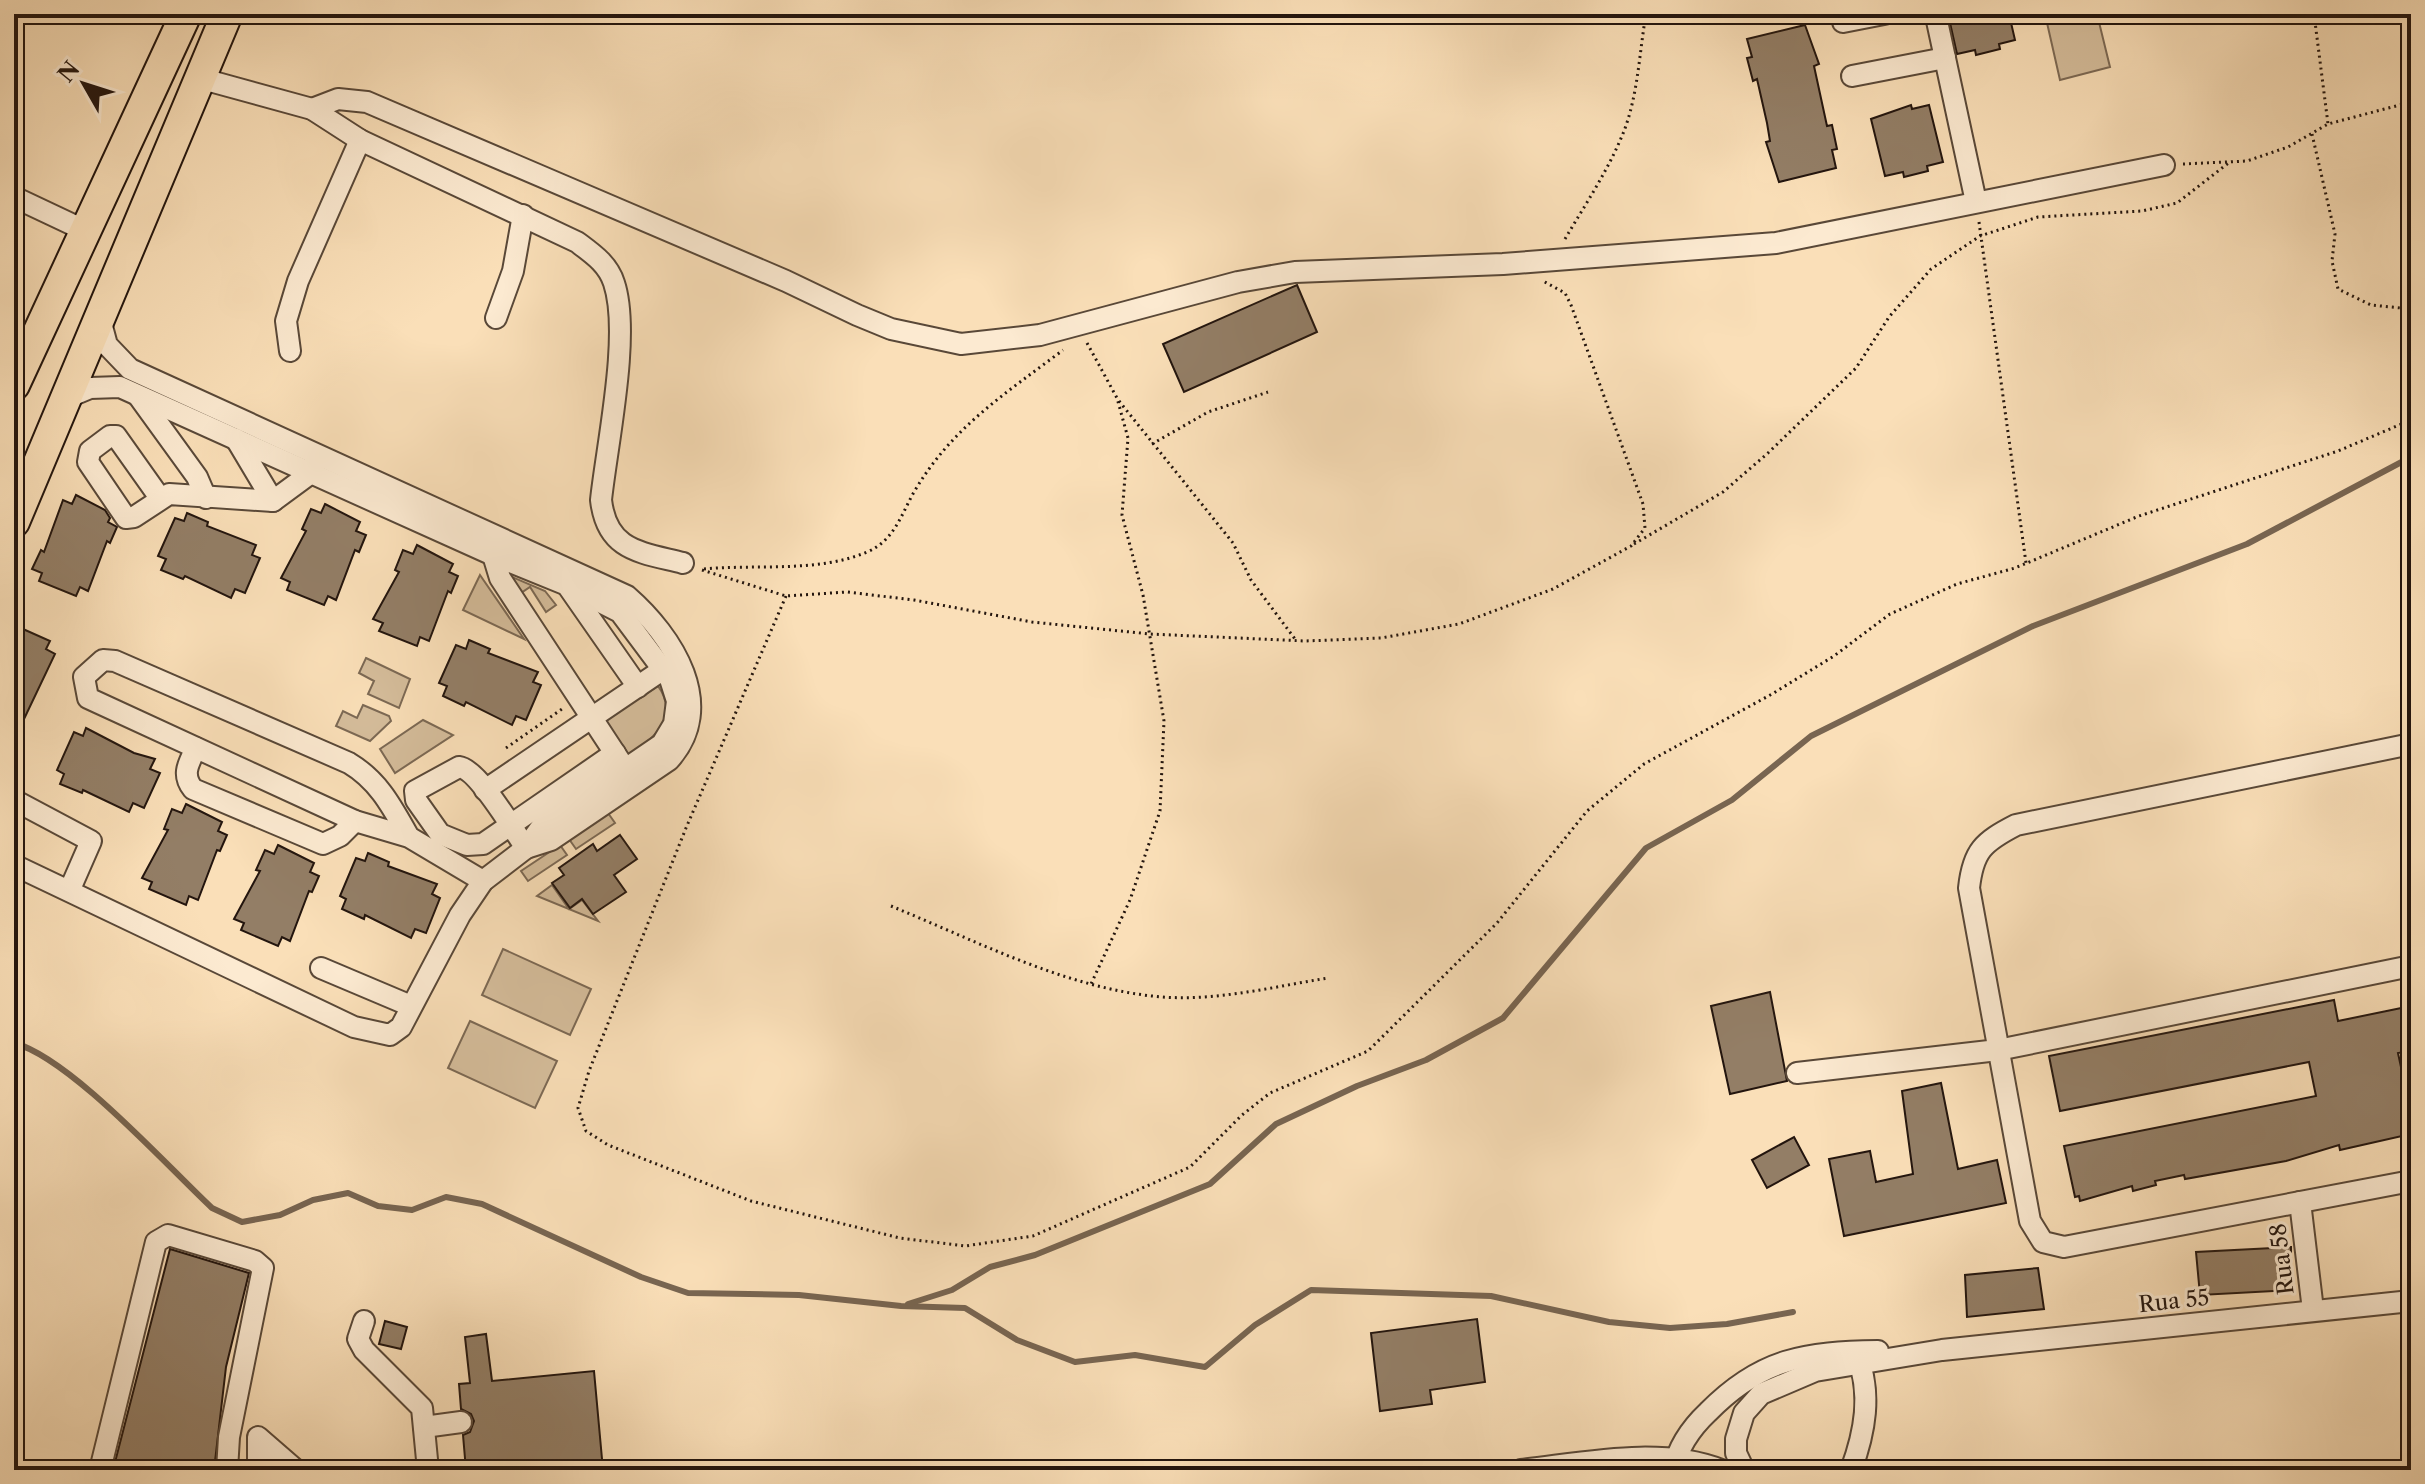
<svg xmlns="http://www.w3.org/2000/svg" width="2425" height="1484" viewBox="0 0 2425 1484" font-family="'Libre Caslon Text',serif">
<rect width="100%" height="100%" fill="#fadfb8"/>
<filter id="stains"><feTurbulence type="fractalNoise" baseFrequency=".0025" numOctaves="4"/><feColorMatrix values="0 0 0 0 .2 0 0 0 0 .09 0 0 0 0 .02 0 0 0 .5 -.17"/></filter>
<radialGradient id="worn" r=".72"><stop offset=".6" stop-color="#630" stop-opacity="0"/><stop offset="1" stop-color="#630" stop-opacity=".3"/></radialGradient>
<g fill="#d5bd9b" stroke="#7c6954" stroke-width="2">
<path d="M2045 14H2097L2110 67 2060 80Z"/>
<path d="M505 574 545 591 556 605 546 612 530 587 518 595Z"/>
<path d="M480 575 524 639 463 610Z"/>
<path d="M366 658 410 679 399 708 368 694 374 681 359 673Z"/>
<path d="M658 686C681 718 650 742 626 759L603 722Z"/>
<path d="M363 705 389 716 391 721 370 741 336 726 343 711 357 718Z"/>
<path d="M423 720 453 735 395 773 380 749Z"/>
<path d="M608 813 615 823 576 849 569 839Z"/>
<path d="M560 845 567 855 528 881 521 871Z"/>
<path d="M552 885 569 909 582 900 598 921 537 896Z"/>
<path d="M503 949 591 989 570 1035 482 995Z"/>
<path d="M470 1021 557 1061 535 1108 448 1068Z"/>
</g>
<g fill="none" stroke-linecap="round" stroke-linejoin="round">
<g stroke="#786551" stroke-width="6">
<path d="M14 1043C70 1058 166 1165 212 1208L242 1222 280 1215 313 1200 348 1193 378 1206 412 1210 446 1197 482 1204 641 1277 688 1293 799 1295 901 1306 965 1308 1017 1340 1075 1362 1135 1355 1205 1367 1255 1325 1311 1290 1491 1296 1609 1322 1670 1328 1727 1324 1793 1312"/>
<path d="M908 1304 952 1290 990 1267 1035 1255 1210 1184 1276 1124 1357 1086 1426 1060 1503 1018 1646 848 1732 800 1811 736 2033 626 2247 544 2411 457"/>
</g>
</g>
<g fill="#937e66" stroke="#23150e" stroke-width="2">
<path d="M1948 14H2009L2015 40 1999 44 2000 49 1976 55 1975 50 1957 54Z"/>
<path d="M1805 25 1819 64 1814 66 1827 126 1832 125 1837 149 1832 150 1836 168 1779 182 1766 142 1770 141 1767 123 1757 79 1753 81 1747 58 1752 57 1747 39Z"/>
<path d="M1911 105 1912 109 1929 105 1943 162 1927 166 1928 171 1904 177 1903 172 1885 176 1871 119Z"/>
<path d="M1297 285 1317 332 1184 392 1163 344Z"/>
<path d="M76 495 105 510 110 518 108 522 117 527 110 543 107 541 88 591 80 587 76 596 39 581 42 573 32 569 41 550 44 552 63 500 72 504Z"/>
<path d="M325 504 360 522 356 531 366 535 359 552 355 550 336 600 328 596 324 605 287 590 290 582 281 578 306 531 302 529 311 509 321 513Z"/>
<path d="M187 513 208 522 207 526 256 545 252 555 260 558 245 593 235 589 231 598 185 576 183 579 161 570 166 559 158 556 175 518 184 521Z"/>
<path d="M417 545 453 564 449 572 458 576 451 593 448 591 429 641 420 637 417 646 379 631 383 623 373 619 399 572 395 570 403 550 413 554Z"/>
<path d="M14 625 50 641 46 649 55 654 14 740Z"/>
<path d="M469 640 490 649 488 653 538 672 533 682 541 685 526 720 516 716 512 725 466 702 464 706 443 696 447 686 439 683 456 645 466 649Z"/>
<path d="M86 728 134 753 155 759 150 769 160 773 144 808 133 803 129 812 83 790 82 793 60 784 64 774 57 770 74 732 83 736Z"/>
<path d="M186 804 222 822 218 831 227 835 220 851 217 850 198 900 189 896 186 905 149 889 152 882 142 878 168 830 164 829 172 809 182 813Z"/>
<path d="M620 835 637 859 614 875 626 892 593 914 582 899 570 908 552 883 564 875 559 868 593 844 597 851Z"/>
<path d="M278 845 314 863 310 872 319 876 312 892 309 891 290 941 282 937 278 946 241 930 244 923 234 919 260 871 256 870 265 850 274 854Z"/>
<path d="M368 853 389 862 388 866 437 884 432 894 440 898 426 933 415 929 411 938 365 915 364 919 342 909 346 899 340 896 356 858 365 861Z"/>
<path d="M1770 992 1787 1081 1730 1094 1711 1006Z"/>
<path d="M2334 1000 2338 1021 2411 1006V1051L2398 1053 2411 1114V1134L2340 1150 2339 1145 2286 1161 2185 1179 2184 1175 2155 1181 2156 1185 2133 1191 2132 1186 2080 1201 2079 1196 2075 1197 2064 1146 2316 1096 2309 1062 2060 1111 2049 1056Z"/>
<path d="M1941 1083 1958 1169 1997 1160 2006 1203 1844 1236 1829 1159 1870 1151 1876 1182 1913 1174 1902 1091Z"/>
<path d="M1794 1137 1809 1165 1767 1188 1752 1160Z"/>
<path d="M2291 1247V1290L2200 1295 2196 1252Z"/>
<path d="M170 1249 249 1273 226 1367 214 1470H113Z"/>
<path d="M2038 1268 2044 1309 1967 1317 1965 1275Z"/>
<path d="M1477 1319 1485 1382 1430 1390 1432 1404 1380 1411 1371 1333Z"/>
<path d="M385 1321 407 1327 401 1349 379 1344Z"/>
<path d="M486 1334 492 1381 594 1371 603 1470H466L463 1435 470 1432 474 1421 471 1414 461 1409 459 1384 470 1383 465 1337Z"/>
</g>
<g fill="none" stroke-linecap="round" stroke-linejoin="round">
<defs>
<g id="minor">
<path d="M1933 14 1937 21 1976 202"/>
<path d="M1843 22 1884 14"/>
<path d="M1852 76 1945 58"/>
<path d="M199 78 312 109 360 140 577 242C593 254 608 264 614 283 631 334 607 444 601 500 607 551 640 552 683 563"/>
<path d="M312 109 338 99 367 102 786 281 857 315 891 329 961 344 1040 335 1238 282 1295 272 1503 264 1776 243 2164 165"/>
<path d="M14 197 86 231"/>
<path d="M496 318 513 271 523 215"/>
<path d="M290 351 286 321 298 281 360 140"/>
<path d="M139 397 197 477 206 498"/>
<path d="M66 398 90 388 120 387 493 555 567 585 620 612 670 679 677 701 674 724 662 744 542 826 526 848"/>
<path d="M236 439 273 501"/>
<path d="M160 498 116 436H110L90 451 88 462 126 518 134 517 169 494 273 501 311 473 314 465"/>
<path d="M496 549 493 555 500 578 622 764"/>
<path d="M569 588 638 687"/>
<path d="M2411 744 2016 825C1983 842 1973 851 1969 888L2030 1221 2043 1242 2064 1247 2411 1181"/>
<path d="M196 748C189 763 181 774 193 789L323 844 340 836 355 821"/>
<path d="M485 790 674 662"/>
<path d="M14 800 91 841 70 889"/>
<path d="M409 837C392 807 379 781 349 763L115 661 103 660 84 677 88 698 355 821 409 837 483 881"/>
<path d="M526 848C513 830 478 769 459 767L415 791 416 800 440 834 467 845 483 844 615 753"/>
<path d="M14 865 354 1027 390 1035 401 1027 460 915 483 881 526 848 551 840 669 760C718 706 673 636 627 596L130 369 107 345 100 319"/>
<path d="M321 968 411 1006"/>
<path d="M1797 1073 1998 1050 2411 966"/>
<path d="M2300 1202 2313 1310"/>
<path d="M364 1321 358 1339 364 1350 422 1408 428 1470"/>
<path d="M424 1427 461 1422"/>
<path d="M100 1470 156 1242 168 1235 255 1261 263 1268 229 1437 227 1470"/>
<path d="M258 1470V1437L296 1470"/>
<path d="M1521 1470C1584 1463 1660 1446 1721 1470"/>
<path d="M1673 1470C1678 1447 1691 1428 1708 1412 1761 1358 1806 1352 1878 1351"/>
<path d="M1744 1470 1736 1453V1439L1744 1413 1761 1394 1815 1371 1942 1350 2411 1301"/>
<path d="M1851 1470C1865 1432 1872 1394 1857 1355"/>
</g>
<g id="highway">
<path d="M14 385 186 14"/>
<path d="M14 522 227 14"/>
</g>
</defs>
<use href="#minor" stroke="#594838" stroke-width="24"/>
<use href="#highway" stroke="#23150e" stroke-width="34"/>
<g stroke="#23150e" stroke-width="3" stroke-dasharray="2 4" stroke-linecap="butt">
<path d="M2314 14 2328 124"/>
<path d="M2312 134 2335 234 2332 261 2338 289 2371 305 2411 309"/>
<path d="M2183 164 2247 161 2288 147 2328 124 2411 102"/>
<path d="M1979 222 2026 563"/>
<path d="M1565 239C1585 205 1607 172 1622 136 1638 98 1639 54 1646 14"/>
<path d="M1087 343 1117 398 1128 438 1122 515 1143 595 1164 721 1160 811 1130 900 1091 984"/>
<path d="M1119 401 1233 543 1251 580 1295 639"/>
<path d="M1152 444 1208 412 1268 392"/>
<path d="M1634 544 1723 492 1768 453 1856 368 1889 317 1931 269 1980 236 2038 217 2142 211 2177 203 2231 161"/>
<path d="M704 569C757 564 818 573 867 552 894 541 901 515 914 492 952 427 1005 394 1063 350"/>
<path d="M702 570 786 596 847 592 914 600 1032 622 1150 634 1305 641 1381 638 1459 624 1553 589 1631 546 1645 528 1643 504 1571 305 1565 293 1543 281"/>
<path d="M786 596 686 828 589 1071 578 1108 586 1131 608 1145 751 1201 900 1238 965 1246 1033 1236 1190 1167 1242 1115 1270 1093 1368 1051 1497 923 1587 811 1644 764 1772 694 1834 656 1890 614 1957 584 2015 568 2139 516 2338 451 2411 420"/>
<path d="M506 748 562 709"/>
<path d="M891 906C974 940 1062 986 1152 996 1211 1003 1271 987 1328 978"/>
</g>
<use href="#minor" stroke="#fcead1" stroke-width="20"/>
<use href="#highway" stroke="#fadfb8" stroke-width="30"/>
</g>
<g text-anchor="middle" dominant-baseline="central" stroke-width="6" stroke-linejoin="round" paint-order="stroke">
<g font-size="22" fill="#23150e" stroke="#fcead1">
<text transform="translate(2282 1259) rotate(-97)">Rua 58</text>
<text transform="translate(2174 1301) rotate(-6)">Rua 55</text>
</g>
</g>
<rect width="2425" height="1484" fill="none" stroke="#fadfb8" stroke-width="48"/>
<rect x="16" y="16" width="2393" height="1452" fill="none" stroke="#23150e" stroke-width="4"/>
<rect x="24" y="24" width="2377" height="1436" fill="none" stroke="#23150e" stroke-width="2"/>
<g transform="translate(84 84) rotate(309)" stroke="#fcead1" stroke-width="6" paint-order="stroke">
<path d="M0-6L14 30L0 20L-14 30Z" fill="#23150e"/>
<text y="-12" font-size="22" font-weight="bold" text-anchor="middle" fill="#23150e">N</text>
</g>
<rect width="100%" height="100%" filter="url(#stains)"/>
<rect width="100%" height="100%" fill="url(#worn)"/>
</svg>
